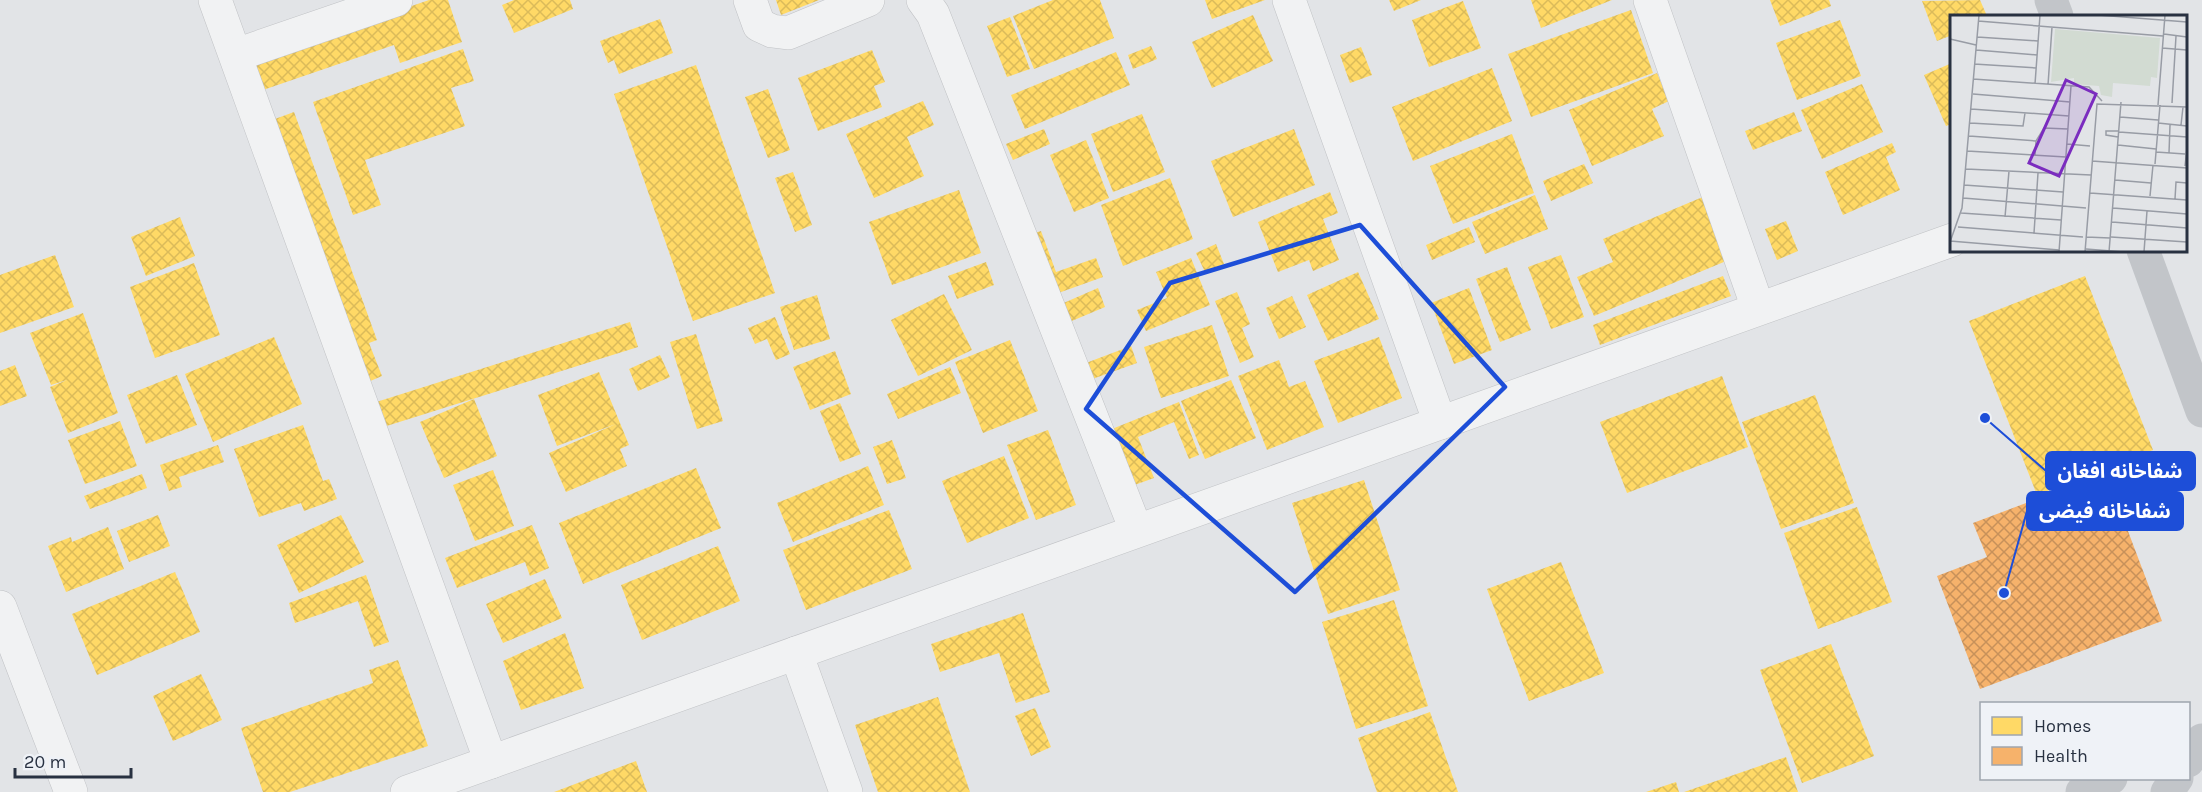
<svg xmlns="http://www.w3.org/2000/svg" width="2202" height="792" viewBox="0 0 2202 792" font-family="Karla,'Noto Sans Arabic',sans-serif">
<defs>
<pattern id="homes-cross-hatch" width="8" height="8" patternUnits="userSpaceOnUse" patternTransform="scale(1.5)"><rect width="8" height="8" fill="#ffd966"/><path d="M0 0l8 8M0 8l8-8" fill="none" stroke="#dbbb5a"/></pattern>
<pattern id="health-cross-hatch" width="8" height="8" patternUnits="userSpaceOnUse" patternTransform="scale(1.5)"><rect width="8" height="8" fill="#f6b26b"/><path d="M0 0l8 8M0 8l8-8" fill="none" stroke="#c7915a"/></pattern>
</defs>
<rect width="100%" height="100%" fill="#e2e4e7"/>
<g fill="url(#homes-cross-hatch)">
<path d="M429 0H448L462 42 400 63 394 45 263 90 253 61Z"/>
<path d="M514 0H570L573 9 514 33 502 5Z"/>
<path d="M776 0H819L781 15Z"/>
<path d="M1053 0H1100L1114 38 1034 69 1013 16Z"/>
<path d="M1205 0H1265L1212 19Z"/>
<path d="M1389 0H1421L1394 11Z"/>
<path d="M1531 0H1612L1541 28Z"/>
<path d="M1770 0H1829L1831 6 1780 26Z"/>
<path d="M1980 0 1987 16H1952V35L1937 41 1922 1Z"/>
<path d="M1463 1 1481 48 1429 67 1412 20Z"/>
<path d="M1631 10 1653 73 1531 117 1508 54Z"/>
<path d="M1253 15 1273 61 1212 88 1192 42Z"/>
<path d="M1010 17 1030 69 1007 77 987 26Z"/>
<path d="M660 19 673 53 619 74 614 60 608 63 600 41Z"/>
<path d="M1840 20 1861 76 1797 100 1776 43Z"/>
<path d="M1151 46 1157 59 1133 69 1128 55Z"/>
<path d="M1361 47 1372 75 1350 83 1340 55Z"/>
<path d="M463 49 474 81 451 88 465 126 365 160 381 205 353 215 313 102Z"/>
<path d="M872 50 885 82 874 86 882 107 818 131 798 78Z"/>
<path d="M1116 52 1130 85 1025 129 1011 95Z"/>
<path d="M1952 63V124L1946 126 1924 75Z"/>
<path d="M696 65 775 293 693 321 614 94Z"/>
<path d="M1492 68 1512 121 1413 161 1392 107Z"/>
<path d="M1657 73 1669 101 1652 109 1664 136 1592 166 1569 110Z"/>
<path d="M1862 84 1883 132 1822 159 1801 110Z"/>
<path d="M768 89 790 150 768 158 745 97Z"/>
<path d="M923 101 934 125 907 137 924 176 874 198 846 134Z"/>
<path d="M294 112 377 340 369 343 382 376 361 385 264 123Z"/>
<path d="M1794 112 1802 131 1753 150 1745 131Z"/>
<path d="M1142 114 1165 172 1113 192 1091 134Z"/>
<path d="M1044 129 1050 144 1013 160 1006 144Z"/>
<path d="M1294 129 1315 185 1233 217 1211 161Z"/>
<path d="M1512 134 1534 193 1453 224 1430 166Z"/>
<path d="M1086 140 1109 198 1074 212 1050 155Z"/>
<path d="M1892 143 1896 152 1886 157 1900 190 1843 215 1825 172Z"/>
<path d="M1584 164 1593 183 1551 201 1543 181Z"/>
<path d="M793 172 812 225 795 232 775 178Z"/>
<path d="M1170 178 1193 239 1123 266 1101 205Z"/>
<path d="M959 190 981 253 892 285 869 222Z"/>
<path d="M1330 192 1338 213 1323 219 1339 260 1313 271 1309 260 1278 272 1258 222Z"/>
<path d="M1535 195 1548 229 1485 254 1472 222Z"/>
<path d="M1705 196 1731 259 1594 316 1577 277 1613 262 1603 239Z"/>
<path d="M180 217 195 256 146 276 131 237Z"/>
<path d="M1786 221 1798 251 1777 260 1765 229Z"/>
<path d="M1469 227 1475 242 1432 260 1426 245Z"/>
<path d="M1041 231 1056 272 1096 258 1103 277 1050 296 1028 235Z"/>
<path d="M1216 244 1224 264 1205 272 1196 253Z"/>
<path d="M55 255 74 307 0 333V275Z"/>
<path d="M1561 255 1584 317 1551 329 1528 267Z"/>
<path d="M1191 258 1210 305 1146 331 1137 310 1167 298 1156 272Z"/>
<path d="M986 262 994 285 957 299 948 276Z"/>
<path d="M194 263 220 335 155 358 130 287Z"/>
<path d="M1507 267 1531 330 1500 342 1476 279Z"/>
<path d="M1358 272 1379 319 1328 341 1307 295Z"/>
<path d="M1723 276 1731 296 1600 345 1593 325Z"/>
<path d="M2085 276 2153 450 2037 495 1969 321Z"/>
<path d="M1098 288 1105 307 1067 323 1059 305Z"/>
<path d="M1469 288 1492 350 1454 364 1431 303Z"/>
<path d="M1237 292 1250 324 1242 328 1254 357 1240 363 1215 301Z"/>
<path d="M944 294 972 350 918 376 891 320Z"/>
<path d="M817 295 830 339 794 350 780 307Z"/>
<path d="M1292 296 1306 327 1279 339 1266 308Z"/>
<path d="M83 313 118 413 68 433 50 387 67 380 51 385 30 333Z"/>
<path d="M775 317 790 354 776 360 767 339 755 344 748 328Z"/>
<path d="M630 322 638 347 377 429 370 404Z"/>
<path d="M1212 325 1229 376 1161 398 1144 347Z"/>
<path d="M696 334 723 421 697 429 670 342Z"/>
<path d="M274 337 302 404 213 442 185 374Z"/>
<path d="M1379 337 1402 398 1338 423 1314 361Z"/>
<path d="M1010 340 1038 411 983 433 955 362Z"/>
<path d="M1131 346 1137 363 1084 382 1078 366Z"/>
<path d="M835 351 851 394 810 410 793 367Z"/>
<path d="M660 355 670 377 638 391 629 369Z"/>
<path d="M1279 360 1289 387 1305 381 1324 427 1267 450 1238 376Z"/>
<path d="M15 365 27 396 0 406V371Z"/>
<path d="M950 367 961 393 898 419 887 394Z"/>
<path d="M599 372 629 445 620 449 627 466 566 492 549 453 616 424 557 446 538 395Z"/>
<path d="M177 375 197 425 146 444 127 395Z"/>
<path d="M1722 376 1748 447 1627 493 1600 422Z"/>
<path d="M1231 380 1256 438 1205 459 1181 401Z"/>
<path d="M1815 395 1854 503 1781 529 1742 422Z"/>
<path d="M474 399 497 456 444 478 420 422Z"/>
<path d="M1179 402 1199 455 1189 459 1174 422 1138 437 1154 478 1129 487 1107 431Z"/>
<path d="M840 403 861 454 840 462 820 411Z"/>
<path d="M120 421 137 466 85 484 68 440Z"/>
<path d="M303 425 323 481 329 479 337 499 304 511 301 503 259 517 234 449Z"/>
<path d="M1048 430 1076 505 1036 520 1007 445Z"/>
<path d="M892 440 906 478 887 484 873 447Z"/>
<path d="M218 445 224 462 179 477 182 487 169 491 160 465Z"/>
<path d="M1004 456 1029 518 967 543 942 481Z"/>
<path d="M868 466 884 505 793 542 777 503Z"/>
<path d="M696 468 721 528 583 584 559 523Z"/>
<path d="M493 470 514 526 475 541 453 485Z"/>
<path d="M142 474 147 488 90 509 84 496Z"/>
<path d="M1364 480 1400 590 1328 614 1292 503Z"/>
<path d="M1857 507 1892 602 1818 629 1784 533Z"/>
<path d="M889 510 912 569 806 610 783 550Z"/>
<path d="M158 515 170 546 129 562 117 531Z"/>
<path d="M341 515 364 562 299 593 277 545Z"/>
<path d="M532 525 549 568 530 576 525 562 457 588 445 558Z"/>
<path d="M108 527 124 569 66 592 48 546 71 537 72 542Z"/>
<path d="M718 546 740 601 642 640 621 585Z"/>
<path d="M1561 562 1604 673 1529 701 1487 589Z"/>
<path d="M175 572 200 632 97 675 72 614Z"/>
<path d="M366 575 389 642 374 647 358 601 295 623 289 603Z"/>
<path d="M545 579 562 618 503 643 486 604Z"/>
<path d="M1394 600 1428 706 1356 729 1322 622Z"/>
<path d="M1023 613 1050 692 1016 703 999 653 940 672 931 644Z"/>
<path d="M565 633 584 688 521 710 503 661Z"/>
<path d="M1831 644 1874 756 1802 783 1760 670Z"/>
<path d="M398 660 428 746 290 792H263L241 728 373 683 369 670Z"/>
<path d="M201 674 222 720 173 741 153 696Z"/>
<path d="M938 697 970 792H878L855 725Z"/>
<path d="M1035 708 1051 747 1031 756 1015 716Z"/>
<path d="M1430 712 1458 792H1377L1358 738Z"/>
<path d="M1786 757 1798 792H1684Z"/>
<path d="M636 761 647 792H554Z"/>
<path d="M1676 782 1679 792H1646Z"/>
</g>
<path fill="url(#health-cross-hatch)" d="M2106 473 2162 621 1980 689 1937 576 1987 557 1973 523Z"/>
<g fill="none" stroke-linecap="round" stroke-linejoin="round">
<defs>
<g id="street">
<path d="M215 0 491 762"/>
<path d="M750 0 759 25 772 31 788 33 868 0"/>
<path d="M923 0 933 14 1136 530"/>
<path d="M1289 0 1440 423"/>
<path d="M1650 0 1758 308"/>
<path d="M236 55 396 0"/>
<path d="M0 607 71 792"/>
<path d="M796 653 846 792"/>
<path d="M407 792 1952 240"/>
</g>
</defs>
<use href="#street" stroke="#c0c2c5" stroke-width="34"/>
<use href="#street" stroke="#f1f2f3" stroke-width="33"/>
<g stroke="#c2c5c9" stroke-width="33">
<path d="M2051 0 2057 16"/>
<path d="M2143 250 2202 411"/>
<path d="M2188 761 2202 740"/>
<path d="M2082 792 2111 778"/>
<path d="M2167 792 2177 778"/>
</g>
</g>
<path fill="none" stroke="#1d4ed8" stroke-width="4.5" stroke-linejoin="round" d="M1360 225 1505 387 1295 592 1086 409 1170 283Z"/>
<g transform="translate(1950 15)">
<rect width="237" height="237" fill="#e2e4e7"/>
<path d="M105 14 210 23 207 63 201 62 200 71 163 68 162 82 151 80 149 71 124 69V63L101 67Z" fill="#d2dbd2"/>
<path fill="none" stroke="#989ca5" stroke-width="1.5" d="M148 0 237 7M28 6 213 21M214 19 237 22M27 22 88 26M0 24 26 30M212 33 237 35M26 35 87 40M24 49 86 53M23 64 139 72 152 86M85 69 90 0M98 70 102 12M23 79 120 87M222 88 226 21M208 90 215 0M21 94 119 101M170 102 208 105M20 108 73 111 75 98M208 108 237 111M231 110 233 92M169 117 237 122M19 121 86 126M168 122 156 120V116H169M117 129 140 131M168 130 206 134M17 136 116 142M206 137 235 139M219 138 220 110M85 140 86 126 94 113 118 114M142 146 237 153M205 149 210 90M235 151 237 133M16 154 141 160M165 165 201 168M14 170 113 177M140 178 237 185M200 181 203 150M13 183 136 193M225 184 226 167 237 168M163 193 237 199M11 198 111 205M55 202 59 156M162 207 237 213M8 212 133 222M84 218 88 158M136 222 160 223M161 222 237 227M0 226 109 235M0 227 12 193 29 0M136 234 174 237M109 237 121 71M135 237 147 89 237 92M159 237 171 87M194 237 197 196"/>
<path fill="#7b2cbf" fill-opacity="0.15" stroke="#7b2cbf" stroke-width="3" d="M116 65 146 79 109 161 79 148Z"/>
<rect width="237" height="237" fill="none" stroke="#283141" stroke-width="3"/>
</g>
<path fill="none" stroke="#1d4ed8" stroke-width="2" d="M1985 418L2046 471M2004 593L2027 511"/>
<g fill="#1d4ed8" stroke="#eff2f7" stroke-width="2">
<circle cx="1985" cy="418" r="6"/>
<circle cx="2004" cy="593" r="6"/>
</g>
<g fill="#1d4ed8" stroke="#1d4ed8" stroke-width="2">
<rect x="2046" y="452" width="149" height="38" rx="6"/>
<rect x="2027" y="492" width="156" height="38" rx="6"/>
</g>
<g font-size="20" text-anchor="middle" font-weight="bold" fill="#fff">
<text x="2120" y="478">شفاخانه افغان</text>
<text x="2105" y="518">شفاخانه فیضی</text>
</g>
<rect x="1980" y="702" width="210" height="78" fill="#eff2f7" stroke="#9fa5ae" stroke-width="1.5"/>
<rect x="1992" y="717" width="30" height="18" fill="#ffd966" stroke="#9fa5ae" stroke-width="1.5"/>
<text x="2034" y="732" font-size="18" fill="#283141">Homes</text>
<rect x="1992" y="747" width="30" height="18" fill="#f6b26b" stroke="#9fa5ae" stroke-width="1.5"/>
<text x="2034" y="762" font-size="18" fill="#283141">Health</text>
<path d="M15 768v9h116v-9" fill="none" stroke="#283141" stroke-width="3"/>
<text x="24" y="768" font-size="18" fill="#283141" stroke="#eff2f7" stroke-width="4.5" paint-order="stroke">20 m</text>
</svg>
